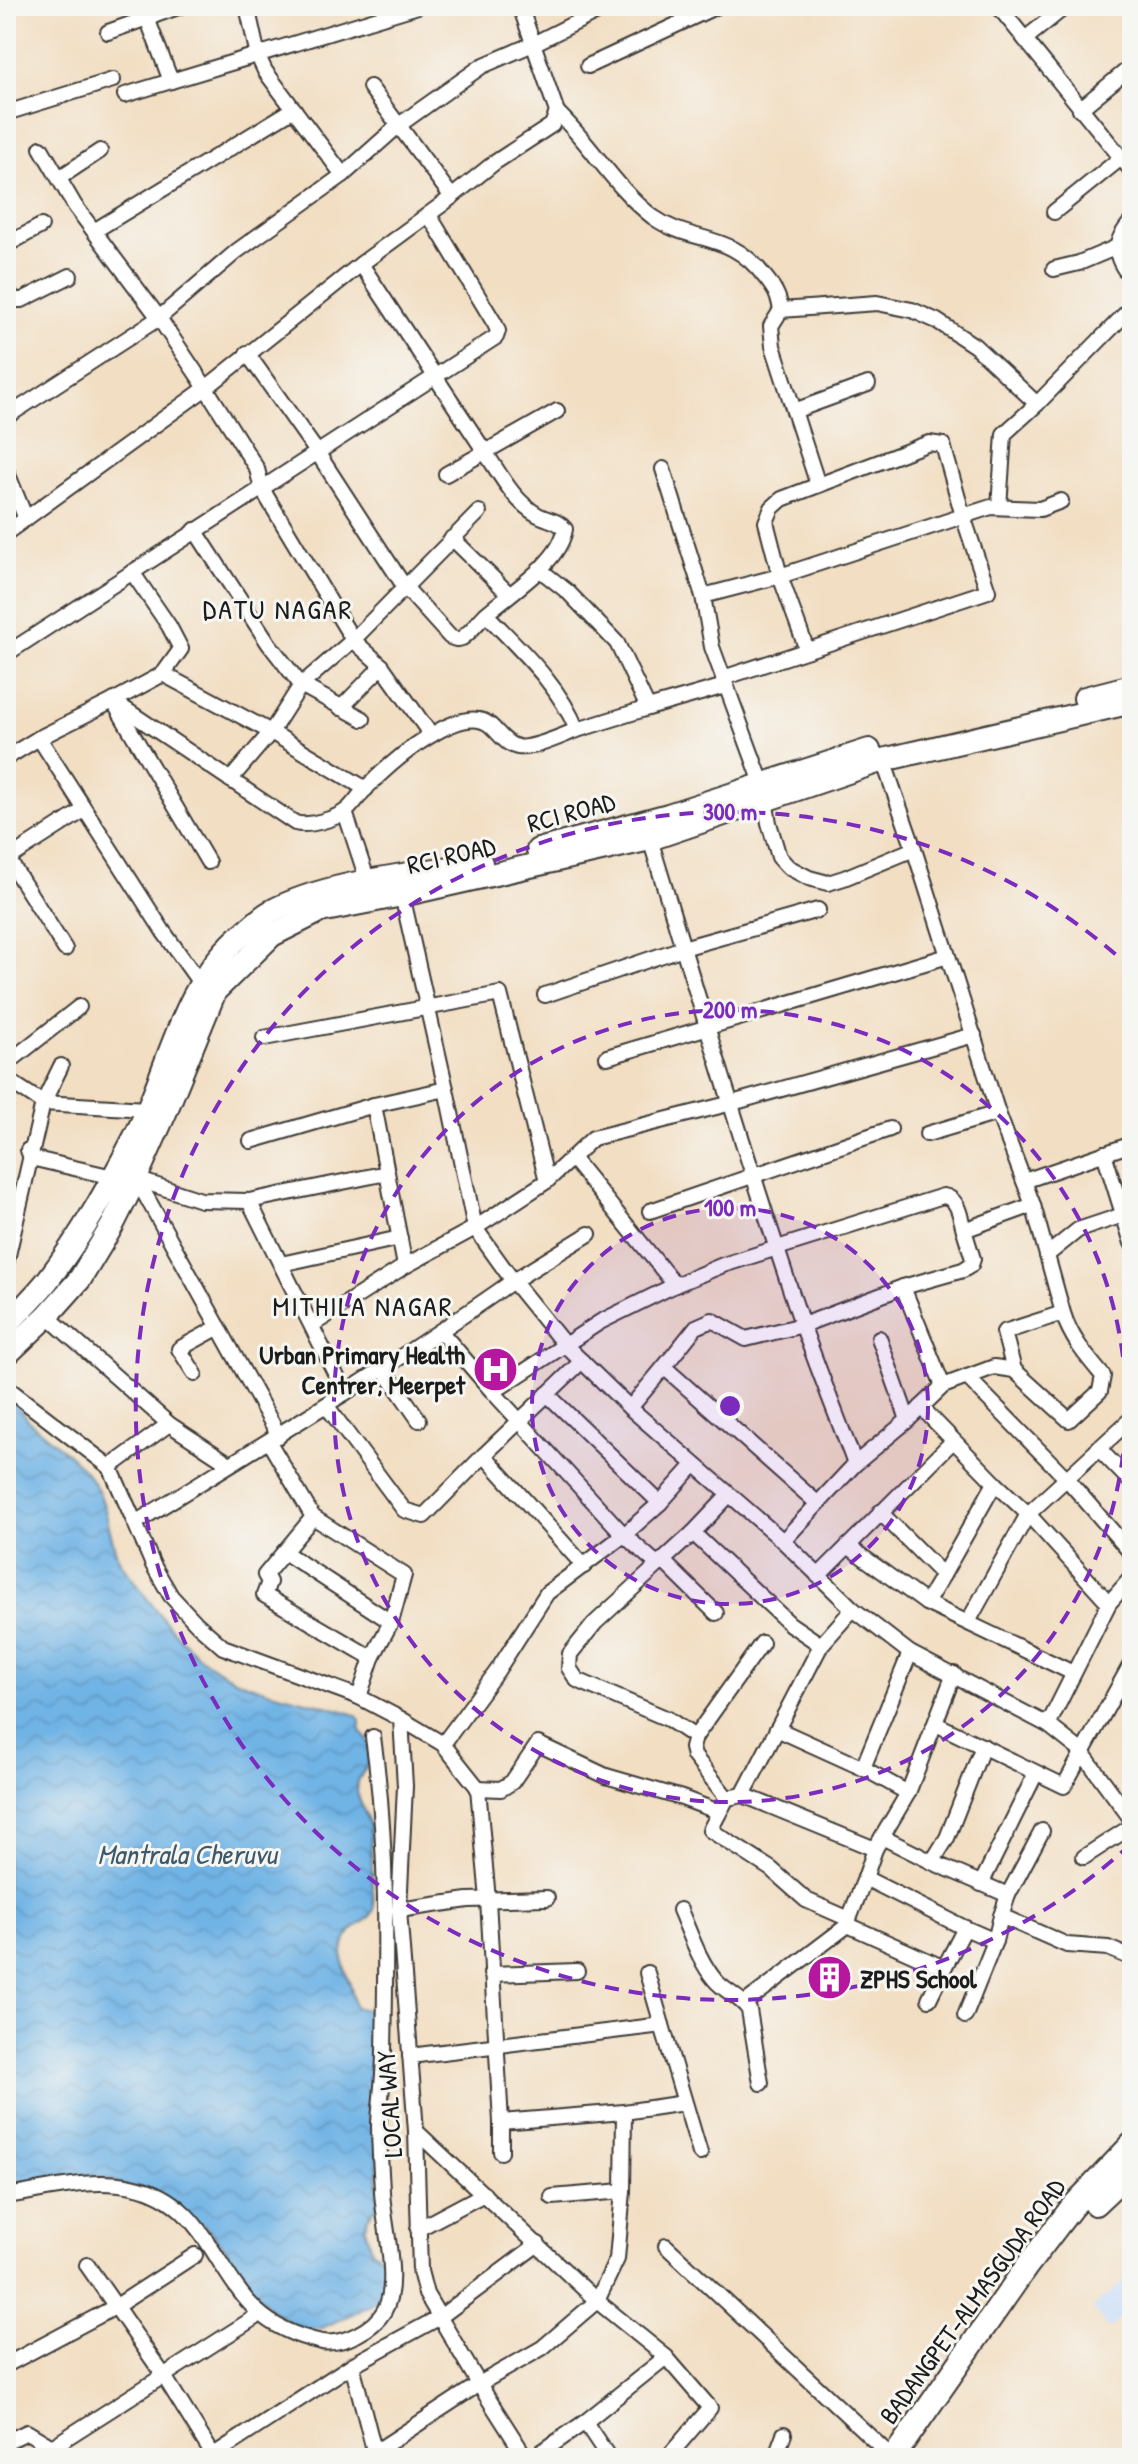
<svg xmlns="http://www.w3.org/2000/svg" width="1138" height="2464" viewBox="0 0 1138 2464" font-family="'Patrick Hand',sans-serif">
<defs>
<pattern id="water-waves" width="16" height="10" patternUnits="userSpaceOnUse" patternTransform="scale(2)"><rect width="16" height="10" fill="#70b3e5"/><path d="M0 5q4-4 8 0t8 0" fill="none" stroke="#6099c4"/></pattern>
</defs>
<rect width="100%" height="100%" fill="#f6f6f2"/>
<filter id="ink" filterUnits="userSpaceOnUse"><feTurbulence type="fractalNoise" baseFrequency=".0125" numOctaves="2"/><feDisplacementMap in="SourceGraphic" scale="16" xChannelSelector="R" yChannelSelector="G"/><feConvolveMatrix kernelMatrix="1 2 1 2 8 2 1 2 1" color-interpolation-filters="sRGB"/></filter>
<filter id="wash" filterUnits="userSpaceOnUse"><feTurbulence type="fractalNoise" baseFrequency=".006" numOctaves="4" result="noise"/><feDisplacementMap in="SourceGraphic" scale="32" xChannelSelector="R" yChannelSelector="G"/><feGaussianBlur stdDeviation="1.8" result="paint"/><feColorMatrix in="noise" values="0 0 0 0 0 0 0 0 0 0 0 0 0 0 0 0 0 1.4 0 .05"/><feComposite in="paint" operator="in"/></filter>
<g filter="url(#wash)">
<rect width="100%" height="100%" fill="#f2dec2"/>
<path fill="#c8ddf9" d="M1132 2275V2308L1109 2329 1092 2308Z"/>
<path fill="url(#water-waves)" stroke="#466880" stroke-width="2" d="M6 1395C17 1401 22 1414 31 1423 56 1446 86 1463 100 1495 109 1517 110 1541 120 1562 151 1603 183 1654 231 1677 270 1696 315 1700 356 1715L360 1720V1729L369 1742V1761L358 1781 357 1792 370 1827 374 1910C368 1923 358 1922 351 1932 338 1947 343 1966 349 1982 353 1990 352 1999 355 2007L370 2011 372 2016 371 2030 379 2045 377 2096 373 2102 372 2110 377 2125 378 2204 367 2219 365 2227 371 2250 384 2258 388 2286 382 2297 369 2306 320 2329H308L292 2324 271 2310 248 2285 227 2250 206 2227 195 2219 111 2180 91 2175 6 2191Z"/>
</g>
<g filter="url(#ink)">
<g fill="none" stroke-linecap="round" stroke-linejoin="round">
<defs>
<g id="street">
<path d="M247 6 258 56 265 71 343 175"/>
<path d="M998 6 1132 171"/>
<path d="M147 18 171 81"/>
<path d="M108 32 181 6"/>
<path d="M1025 39 1066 6"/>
<path d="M588 66 717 6"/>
<path d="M370 87 452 197"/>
<path d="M125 95 418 6"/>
<path d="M1080 109 1132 66"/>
<path d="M557 112C591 144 615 188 653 217 692 245 730 230 765 277 774 288 779 296 781 310"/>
<path d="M6 113 113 80"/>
<path d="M41 148 75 206 159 318 206 388 257 469 262 489 353 640 382 666 431 735"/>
<path d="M59 178 100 151"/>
<path d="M1054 212 1121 158"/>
<path d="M1132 221C1112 243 1113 257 1132 279"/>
<path d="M94 231 294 109"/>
<path d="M6 245 41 226"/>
<path d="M361 264 485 452 557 411"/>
<path d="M1054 269 1079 263 1117 247"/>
<path d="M6 288 14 300H22L70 276"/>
<path d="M247 353 317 452 404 586 450 637C455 639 457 640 462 638 470 633 478 622 485 615 509 593 560 563 565 529 558 520 547 520 538 515 514 502 500 474 485 452L446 474"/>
<path d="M794 411 868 384"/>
<path d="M6 417 159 318 237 251 343 175 399 125 482 66 533 44 609 6"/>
<path d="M663 469 703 596"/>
<path d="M6 470 26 519"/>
<path d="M818 485 773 346 771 326 781 310 877 303 912 310 937 321 975 346 1037 404"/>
<path d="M999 507 1004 434 1037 404 1132 307"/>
<path d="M195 530 269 644 301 685 353 640 479 512"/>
<path d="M6 533 206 388 361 264 444 203 494 163 552 125 557 112 520 6"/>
<path d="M452 538 509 594"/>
<path d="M539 569 568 592 617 643 648 708 725 686"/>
<path d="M132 572 169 626 181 649 163 674 113 701 208 862"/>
<path d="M486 614C520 650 558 683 577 730L648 708"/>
<path d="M807 650 780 576 766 522 772 508 782 499 929 443 943 445 963 516 780 576 703 596 712 647 762 783 769 823 779 857 788 867 809 878 828 883 844 878 914 849"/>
<path d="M6 654 496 337 498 331 495 324 429 215"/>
<path d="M163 674 271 732 366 789"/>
<path d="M723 678 988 591 963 516 991 507 1040 509 1061 501"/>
<path d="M341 708 382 666"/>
<path d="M39 738 163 931 200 983 205 986"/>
<path d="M6 758 39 738 113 701 295 823C308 827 336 819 347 810 354 804 360 794 367 787 386 768 405 751 428 737 444 727 473 711 490 725 499 733 506 745 518 747 532 750 563 735 577 730"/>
<path d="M883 760 914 849 998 1113 1033 1205 1063 1313C1070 1337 1087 1357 1103 1376L1100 1391 1069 1420 1014 1370 1004 1332 1063 1313"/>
<path d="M230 780 271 732 301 685 363 719"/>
<path d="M345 812 368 882"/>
<path d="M650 839C699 1000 747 1162 801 1321 818 1369 837 1416 855 1464"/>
<path d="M8 859 65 949"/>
<path d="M6 860 84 810"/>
<path d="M402 895 446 1089 475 1228 513 1281 589 1234"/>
<path d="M545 995 683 948 818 910"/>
<path d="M264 1038 500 994 547 1181"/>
<path d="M607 1057 948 956"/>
<path d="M7 1078 6 1066 9 1062 79 1007"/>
<path d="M6 1079 43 1103 147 1109"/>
<path d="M374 1105 405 1266"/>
<path d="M927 1134 998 1113"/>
<path d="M251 1141 374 1105 446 1089"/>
<path d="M28 1150 31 1158 113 1177"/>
<path d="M1104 1153 1132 1243"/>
<path d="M572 1158 675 1285"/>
<path d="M136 1178 279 1436"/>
<path d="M139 1180 201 1200 249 1201 387 1173"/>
<path d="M1024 1181 1132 1144"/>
<path d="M249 1201 345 1393"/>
<path d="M650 1211 890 1129"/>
<path d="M1047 1255 1078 1230 1123 1215"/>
<path d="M6 1264 43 1103 61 1066"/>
<path d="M281 1264 400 1238"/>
<path d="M903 1287 943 1386"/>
<path d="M47 1316 169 1424 230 1464"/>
<path d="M312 1325 405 1266 475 1228 547 1181 593 1138 732 1103 974 1035"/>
<path d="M441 1332 493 1392 600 1322 675 1285 723 1265 943 1196C959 1198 960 1217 964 1230"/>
<path d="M879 1338 908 1420"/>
<path d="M664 1367 696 1327 712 1320 746 1339 803 1325 903 1287 963 1270 971 1265 973 1259 964 1230 1033 1205"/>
<path d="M383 1368 419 1420"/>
<path d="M195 1374 179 1349 219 1327"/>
<path d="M967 1377 1066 1478 1132 1554"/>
<path d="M6 1387 110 1467 135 1523C263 1444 391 1367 513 1281L564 1344 630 1408 783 1541 853 1609 910 1653 1048 1725 1081 1751 1132 1820"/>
<path d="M493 1392 624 1535 658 1565 693 1533 729 1495"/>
<path d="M547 1394 660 1503"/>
<path d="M326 1405 404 1510 424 1516 484 1455 582 1361"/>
<path d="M630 1408 664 1367 817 1503"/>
<path d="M269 1442 313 1517 404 1575 391 1622 372 1658 359 1697"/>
<path d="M1098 1448 1132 1483"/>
<path d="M484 1455 584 1566"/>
<path d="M110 1467 169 1424"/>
<path d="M995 1483 1028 1514 1109 1603"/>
<path d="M880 1512 943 1575 995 1483 921 1407"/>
<path d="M313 1517 265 1575 269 1582 264 1595 372 1658"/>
<path d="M135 1523 153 1565 171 1596 197 1624 223 1647 359 1697 401 1719 443 1744 478 1788 488 1900 501 2122 624 2112 684 2103"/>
<path d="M693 1533 790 1624 821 1645"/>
<path d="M783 1541 855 1464 908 1420 943 1386 994 1367 1014 1370"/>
<path d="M848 1546 926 1603 1073 1673"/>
<path d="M284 1552 391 1622"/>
<path d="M662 1560 716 1613"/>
<path d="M658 1565 595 1623 570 1654 569 1668 577 1680 668 1719 695 1737 762 1643"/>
<path d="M818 1576 953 1441"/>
<path d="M926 1603 943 1575"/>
<path d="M853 1609 821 1645 743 1795 727 1798 710 1830 771 1869 806 1900 849 1919 848 1925 944 1968 965 1928 995 1941 1001 1916 1067 1945 1108 1948 1132 1958"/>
<path d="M968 1622 1028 1514 1132 1418"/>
<path d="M401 1719 405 1786 399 1910 416 2131 420 2271 426 2294 479 2384 526 2458"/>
<path d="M936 1724 1064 1786 1132 1662"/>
<path d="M1048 1725 1109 1603 1132 1577"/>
<path d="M777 1729 863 1768 908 1793"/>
<path d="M695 1737 692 1748 694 1756 727 1798"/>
<path d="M443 1744 497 1671 547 1593 624 1535 660 1503 694 1465"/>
<path d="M863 1768 910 1653"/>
<path d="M478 1788 501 1789 512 1782 538 1744 606 1776 682 1798 719 1812"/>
<path d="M743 1795 875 1849"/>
<path d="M882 1837 932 1862 1008 1895 1001 1916"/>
<path d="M1084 1857 1132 1826"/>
<path d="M932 1862 947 1838 983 1746"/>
<path d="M865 1878 875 1849 908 1793 954 1674"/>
<path d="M981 1884 1036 1773"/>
<path d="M1008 1895 1042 1831"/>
<path d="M399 1910 468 1900 547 1898"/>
<path d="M680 1910C690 1933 699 1961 715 1980 725 1992 741 1997 749 2010L761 2083"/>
<path d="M849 1919 865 1878 965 1928"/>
<path d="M647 1973 662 2025"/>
<path d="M491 1974 577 1971"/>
<path d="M929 1999 944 1968"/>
<path d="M745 2003 848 1925"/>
<path d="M965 2016 995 1941"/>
<path d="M410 2056 662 2025 700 2153"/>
<path d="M501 2122V2152"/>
<path d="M416 2131 597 2301 666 2357 710 2408 667 2458"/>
<path d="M6 2196C47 2190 90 2177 132 2186 203 2200 212 2268 257 2311 274 2327 299 2337 322 2342 343 2345 373 2330 384 2311 401 2283 383 2223 382 2191 381 2169 379 2147 379 2124 380 2100 384 2076 384 2052 386 1947 388 1841 373 1737"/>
<path d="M552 2197 623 2191"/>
<path d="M418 2229 484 2194"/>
<path d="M666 2246 893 2458"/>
<path d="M87 2265 164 2376 213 2455"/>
<path d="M6 2365 115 2307 195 2255"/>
<path d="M352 2365 376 2458"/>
<path d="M585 2422 609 2458"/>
<path d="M6 2442 27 2432 52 2447 254 2318"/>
<path d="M209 2458 352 2365 440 2317 538 2244"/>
<path d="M366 2458 479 2384 542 2348 597 2301 617 2259 623 2191 624 2112"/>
<path d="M533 2458 585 2422 666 2357"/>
<path d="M775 2458 784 2434"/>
</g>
<g id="secondary">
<path d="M1085 698 1132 686"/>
<path d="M538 850 668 815 869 750"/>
<path d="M6 1325C20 1311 35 1296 47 1281 83 1234 111 1183 138 1131 172 1061 182 983 246 931 254 925 261 917 270 912 327 881 417 874 481 863"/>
<path d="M6 1355 47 1316 80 1279 112 1226 136 1178 165 1113 215 991 272 935 320 911 402 895 650 839 883 760 1132 702"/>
<path d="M1095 2204 1132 2169"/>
<path d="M893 2458 1027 2266 1072 2207 1132 2144"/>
</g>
</defs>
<use href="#street" stroke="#3c3935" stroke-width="18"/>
<use href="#secondary" stroke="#3c3935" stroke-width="26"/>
<use href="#street" stroke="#fff" stroke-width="14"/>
<use href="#secondary" stroke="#fff" stroke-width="22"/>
</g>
</g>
<circle cx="730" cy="1406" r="198" fill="#7b2cbf" fill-opacity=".12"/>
<g fill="none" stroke="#7b2cbf" stroke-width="4" stroke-dasharray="14 10">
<circle cx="730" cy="1406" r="198"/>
<circle cx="730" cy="1406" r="396"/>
<path d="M1131 1844A594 594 0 1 1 1131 968"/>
</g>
<defs>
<symbol id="hospital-disc" viewBox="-11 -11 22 22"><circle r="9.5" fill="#b5179e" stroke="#f6f6f2"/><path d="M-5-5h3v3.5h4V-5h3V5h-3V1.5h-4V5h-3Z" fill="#fff"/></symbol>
<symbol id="building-disc" viewBox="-11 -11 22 22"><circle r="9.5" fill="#b5179e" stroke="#f6f6f2"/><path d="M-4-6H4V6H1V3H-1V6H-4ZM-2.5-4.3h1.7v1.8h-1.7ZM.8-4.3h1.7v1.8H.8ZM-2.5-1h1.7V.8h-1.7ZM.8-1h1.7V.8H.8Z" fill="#fff"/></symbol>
</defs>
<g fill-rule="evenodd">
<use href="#hospital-disc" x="470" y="1344" width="51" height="51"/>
<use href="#building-disc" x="804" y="1952" width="51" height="51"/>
</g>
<g text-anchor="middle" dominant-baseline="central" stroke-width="6" stroke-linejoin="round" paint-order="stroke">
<g font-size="26" fill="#1c1c1c" stroke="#f6f6f2">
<text transform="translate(571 812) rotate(-15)">RCI ROAD</text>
<text transform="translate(451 855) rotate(-13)">RCI ROAD</text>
<text transform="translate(389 2104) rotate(-94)">LOCAL WAY</text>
<text transform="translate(972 2301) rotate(-54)">BADANGPET-ALMASGUDA ROAD</text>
</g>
<g font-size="26" font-weight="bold" fill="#1c1c1c" stroke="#f6f6f2" text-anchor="end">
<text x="465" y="1354">Urban Primary Health<tspan x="465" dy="30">Centrer, Meerpet</tspan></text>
<text x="860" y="1978" text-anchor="start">ZPHS School</text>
</g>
<g font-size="28" letter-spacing="2" fill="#1c1c1c" stroke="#f6f6f2">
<text x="278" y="609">DATU NAGAR</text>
<text x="363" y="1306">MITHILA NAGAR</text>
</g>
<g font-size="28" font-style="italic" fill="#3e586c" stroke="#f6f6f2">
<text x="187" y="1854">Mantrala Cheruvu</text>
</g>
</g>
<circle cx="730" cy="1406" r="12" fill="#7b2cbf" stroke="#f6f6f2" stroke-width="4"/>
<g font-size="24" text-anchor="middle" font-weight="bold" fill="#7b2cbf" stroke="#f6f6f2" stroke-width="6" stroke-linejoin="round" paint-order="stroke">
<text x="730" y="820">300 m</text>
<text x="730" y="1018">200 m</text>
<text x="730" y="1216">100 m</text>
</g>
<rect width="1138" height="2464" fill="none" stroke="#f6f6f2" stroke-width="32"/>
</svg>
